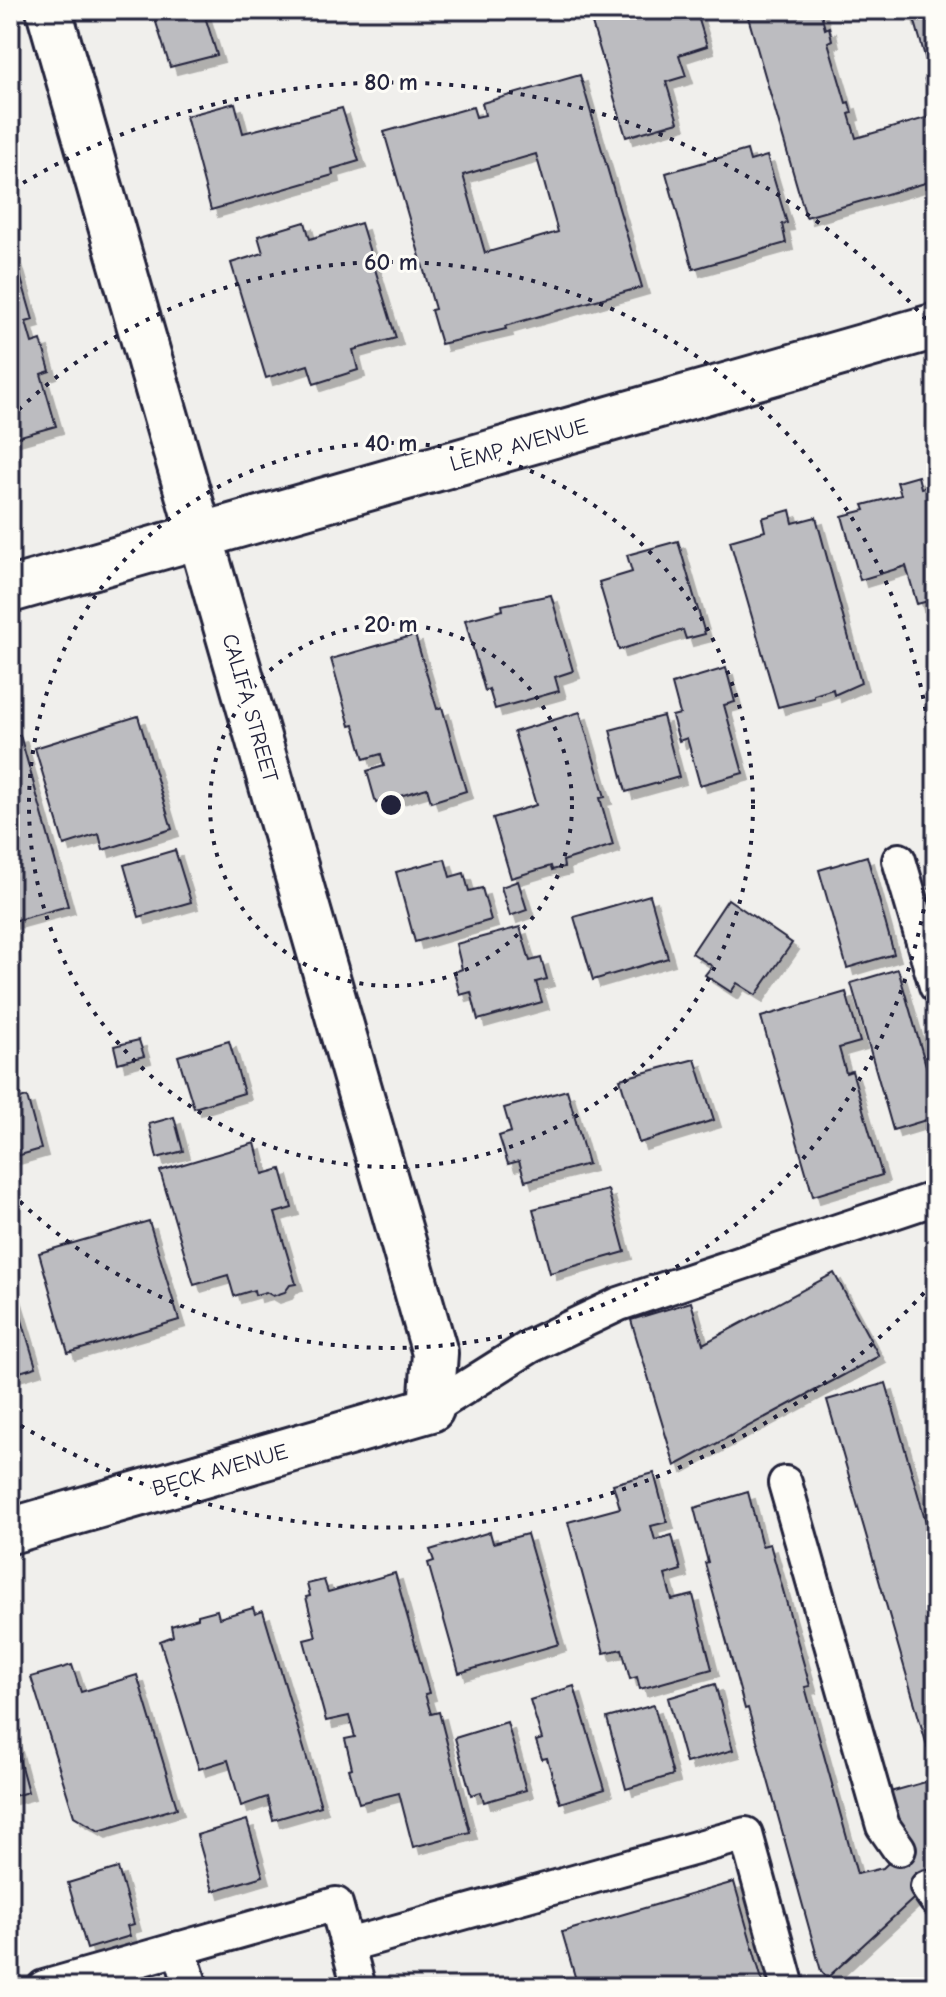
<svg xmlns="http://www.w3.org/2000/svg" width="946" height="1997" viewBox="0 0 946 1997" font-family="'Comic Neue',sans-serif">
<defs>
<filter id="shadow"><feDropShadow dx="7" dy="7" stdDeviation="0" flood-color="#0004"/></filter>
</defs>
<rect width="100%" height="100%" fill="#f0efec"/>
<filter id="ink" filterUnits="userSpaceOnUse"><feTurbulence type="fractalNoise" baseFrequency=".0125" numOctaves="2"/><feDisplacementMap in="SourceGraphic" scale="16" xChannelSelector="R" yChannelSelector="G"/><feConvolveMatrix kernelMatrix="1 2 1 2 8 2 1 2 1" color-interpolation-filters="sRGB"/></filter>
<g filter="url(#ink)">
<g fill="#bcbcc0" stroke="#22223b" stroke-width="2" fill-rule="evenodd" filter="url(#shadow)">
<path d="M188 10H203L217 55 170 67 155 19Z"/>
<path d="M588 10H696L707 46 679 55 686 76 666 82 678 122 626 137Z"/>
<path d="M746 10H820L825 29 829 27 832 40 828 42 846 103 849 102 852 113 849 114 856 138 936 115V180L806 217Z"/>
<path d="M905 10H936V96L935 91 930 92 925 80 931 78 914 18 908 20Z"/>
<path d="M580 75 642 287 505 326 506 329 441 344 431 310 435 309 384 132 473 107 476 117 485 115 482 103ZM536 154 558 232 485 253 463 175Z"/>
<path d="M235 103 243 133 342 108 359 161 332 169 333 175 211 210 186 116Z"/>
<path d="M747 150 750 161 767 156 787 223 782 224 786 243 693 269 666 173Z"/>
<path d="M305 222 310 239 361 223 396 338 353 350 358 370 314 384 308 365 266 378 231 263 263 253 258 236Z"/>
<path d="M10 240 33 320 26 322 32 343 41 340 50 371 41 374 56 426 10 439Z"/>
<path d="M918 476 921 488 936 484V599L917 604 906 566 860 580 842 516 865 510 863 505 901 495 897 482Z"/>
<path d="M790 510 793 523 816 517 861 683 834 695 833 689 814 695V698L778 707 730 541 765 531 762 518Z"/>
<path d="M678 541 705 634 686 639 683 630 619 650 599 582 632 572 627 555Z"/>
<path d="M551 595 573 671 555 677 559 691 495 709 489 689 485 691 465 620 503 610 502 605Z"/>
<path d="M415 635 437 709 442 707 466 791 431 802 427 788 376 803 367 771 384 766 381 754 364 759 354 725 350 726 331 659Z"/>
<path d="M726 668 735 702 724 705 743 773 700 785 687 738 679 741 672 716 680 714 672 684Z"/>
<path d="M580 712 605 797 600 798 613 845 563 861 564 867 552 870 551 866 511 878 493 818 536 805 514 732Z"/>
<path d="M138 716 172 829 103 850 99 834 64 845 35 748Z"/>
<path d="M663 716 679 777 626 792 610 730Z"/>
<path d="M20 735 68 906 10 922V737Z"/>
<path d="M175 850 191 902 139 917 124 865Z"/>
<path d="M867 856 894 954 847 968 819 870Z"/>
<path d="M445 859 450 877 464 873 469 891 482 888 491 920 415 942 396 872Z"/>
<path d="M518 881 527 910 510 916 501 887Z"/>
<path d="M650 895 668 958 593 980 574 917Z"/>
<path d="M728 899 792 943 756 995 737 983 731 992 705 975 712 966 692 953Z"/>
<path d="M520 927 530 961 541 958 547 979 536 982 542 1002 478 1020 471 992 460 995 454 972 462 969 456 944Z"/>
<path d="M898 969 936 1100V1117L893 1130 851 983Z"/>
<path d="M846 992 860 1042 839 1048 846 1073 852 1071 882 1175 813 1196 761 1017Z"/>
<path d="M139 1040 144 1056 118 1063 114 1046Z"/>
<path d="M229 1041 244 1093 194 1108 178 1056Z"/>
<path d="M695 1059 714 1120 639 1143 620 1079Z"/>
<path d="M567 1090 588 1164 525 1181 519 1161 508 1164 499 1136 511 1132 504 1108Z"/>
<path d="M27 1097 41 1149 10 1158V1102Z"/>
<path d="M174 1117 183 1151 157 1158 149 1124Z"/>
<path d="M255 1143 263 1174 281 1169 292 1208 275 1213 296 1284 290 1285 285 1292 273 1296 266 1292 255 1295 254 1290 234 1296 228 1275 194 1285 160 1171Z"/>
<path d="M608 1190 625 1252 550 1273 533 1209Z"/>
<path d="M149 1221 179 1320 68 1353 39 1253Z"/>
<path d="M834 1273 879 1356 675 1466 631 1320 691 1302 703 1344Z"/>
<path d="M10 1280 36 1367 10 1375Z"/>
<path d="M886 1383 936 1557V1777L827 1400Z"/>
<path d="M654 1473 667 1522 651 1526 655 1540 672 1535 681 1570 665 1575 672 1600 693 1595 712 1669 640 1689 637 1677 630 1679 622 1649 604 1653 568 1522 620 1508 613 1484Z"/>
<path d="M748 1492 762 1546 770 1544 810 1686 805 1687 857 1874 883 1868 900 1852 883 1794 936 1779V1878L827 1978 821 1971 748 1708 745 1709 705 1563 708 1562 694 1508Z"/>
<path d="M490 1532 493 1543 527 1534 559 1644 459 1673 428 1563 434 1561 430 1550Z"/>
<path d="M395 1573 429 1693 425 1694 431 1714 439 1712 470 1832 413 1847 399 1793 359 1803 349 1769 352 1768 345 1739 355 1737 349 1716 326 1721 304 1640 316 1637 306 1597 310 1596 307 1584 324 1580 328 1592Z"/>
<path d="M253 1608 255 1614 263 1611 321 1806 273 1820 267 1797 241 1806 228 1760 199 1769 160 1641 173 1636 171 1626 198 1618V1615L217 1610 219 1618Z"/>
<path d="M72 1665 81 1692 137 1675 177 1808 99 1831 74 1816 31 1677Z"/>
<path d="M715 1684 733 1750 686 1763 668 1698Z"/>
<path d="M574 1686 605 1789 560 1803 547 1758 542 1759 536 1741 542 1739 530 1700Z"/>
<path d="M654 1705 673 1775 626 1789 607 1718Z"/>
<path d="M507 1722 526 1790 484 1802 481 1792 471 1795 455 1738Z"/>
<path d="M10 1726 28 1792 10 1797Z"/>
<path d="M247 1820 263 1876 213 1891 197 1835Z"/>
<path d="M118 1868 134 1924 127 1926 130 1936 87 1949 68 1883Z"/>
<path d="M734 1882 764 1987H578L562 1932Z"/>
</g>
<g fill="none" stroke-linecap="round" stroke-linejoin="round">
<defs>
<g id="lane">
<path d="M899 860 936 986"/>
<path d="M431 1409 531 1346 619 1304 936 1198"/>
<path d="M785 1483 883 1826 899 1849"/>
<path d="M927 1887 936 1900"/>
<path d="M348 1945 746 1834 788 1987"/>
<path d="M179 1948 191 1987"/>
<path d="M44 1987 336 1904 359 1987"/>
</g>
<g id="street">
<path d="M10 590 936 326"/>
<path d="M10 1531 431 1409 435 1353 49 10"/>
</g>
</defs>
<use href="#lane" stroke="#22223b" stroke-width="38"/>
<use href="#street" stroke="#22223b" stroke-width="50"/>
<use href="#lane" stroke="#fdfcf7" stroke-width="32"/>
<use href="#street" stroke="#fdfcf7" stroke-width="44"/>
</g>
</g>
<g fill="none" stroke="#22223b" stroke-width="4" stroke-dasharray="4 8">
<circle cx="391" cy="805" r="181"/>
<circle cx="391" cy="805" r="362"/>
<path d="M10 418A543 543 0 1 1 10 1192"/>
<path d="M932 1284A723 723 0 0 1 13 1421M13 189A723 723 0 0 1 932 326"/>
</g>
<g text-anchor="middle" dominant-baseline="central" stroke-width="6" stroke-linejoin="round" paint-order="stroke">
<g font-size="22" fill="#22223b" stroke="#fdfcf7">
<text transform="translate(519 445) rotate(-16)">LEMP AVENUE</text>
<text transform="translate(250 708) rotate(74)">CALIFA STREET</text>
<text transform="translate(220 1470) rotate(-16)">BECK AVENUE</text>
</g>
</g>
<circle cx="391" cy="805" r="12" fill="#22223b" stroke="#fdfcf7" stroke-width="4"/>
<g font-size="24" text-anchor="middle" font-weight="bold" fill="#22223b" stroke="#fdfcf7" stroke-width="6" stroke-linejoin="round" paint-order="stroke">
<text x="391" y="90">80 m</text>
<text x="391" y="270">60 m</text>
<text x="391" y="451">40 m</text>
<text x="391" y="632">20 m</text>
</g>
<rect width="946" height="1997" fill="none" stroke="#fdfcf7" stroke-width="40"/>
<rect x="20" y="20" width="906" height="1957" fill="none" stroke="#22223b" stroke-width="3" filter="url(#ink)"/>
</svg>
